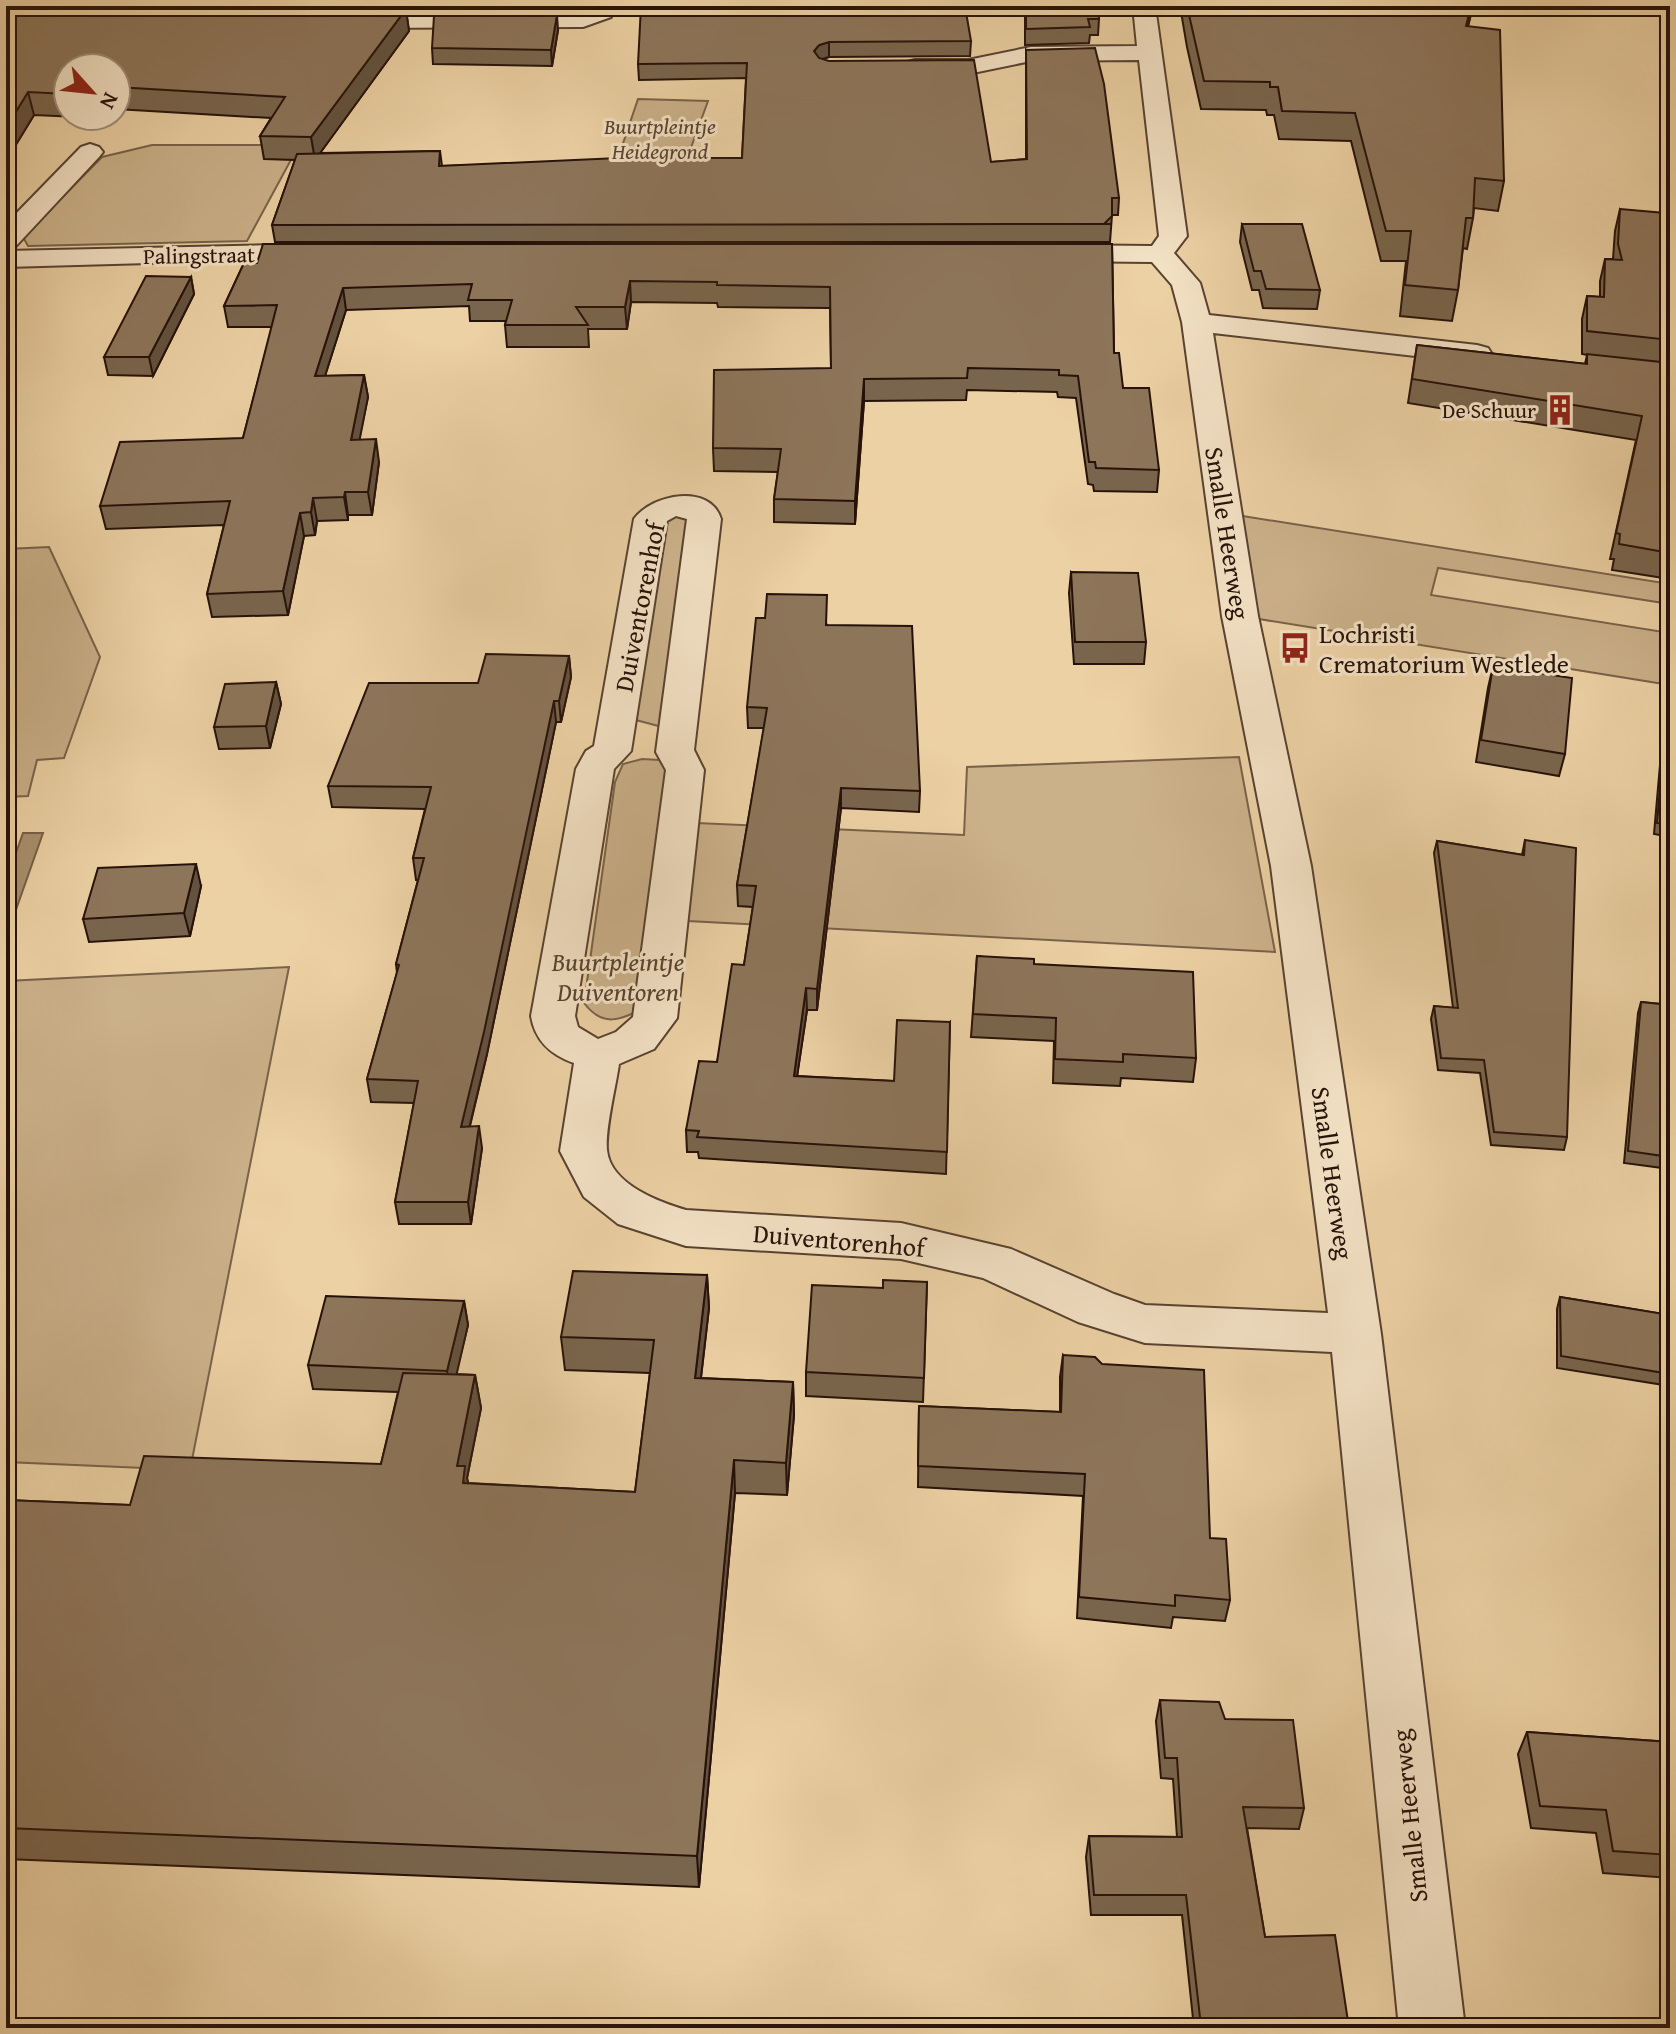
<svg xmlns="http://www.w3.org/2000/svg" width="1676" height="2034" viewBox="0 0 1676 2034" font-family="'Gentium Book Plus',serif">
<rect width="100%" height="100%" fill="#ecd1a4"/>
<filter id="stains"><feTurbulence type="fractalNoise" baseFrequency=".0025" numOctaves="4"/><feColorMatrix values="0 0 0 0 .2 0 0 0 0 .09 0 0 0 0 .02 0 0 0 .5 -.17"/></filter>
<radialGradient id="worn" r=".72"><stop offset=".6" stop-color="#630" stop-opacity="0"/><stop offset="1" stop-color="#630" stop-opacity=".3"/></radialGradient>
<g fill="#cbb18a" stroke="#79624a" stroke-width="2">
<path d="M638 99 708 101 682 172 613 173Z"/>
<path d="M152 145H299L247 241 28 246 23 237 102 157Z"/>
<path d="M690 512 662 727 632 719 665 514Z"/>
<path d="M1224 513 1670 584V604L1438 568 1431 595 1670 633V685L1240 616Z"/>
<path d="M49 547 100 657 64 758 37 760 28 796 6 797V549Z"/>
<path d="M1239 757 1275 952 688 921 697 823 964 835 967 767Z"/>
<path d="M642 759 660 760 677 772 644 1008C620 1020 603 1028 584 1003L615 782 623 764Z"/>
<path d="M289 967 190 1470 6 1462V981Z"/>
</g>
<path fill="#a9906f" stroke="#755e46" stroke-width="2" d="M23 833H43L6 938V881Z"/>
<g fill="none" stroke-linecap="round" stroke-linejoin="round">
<defs>
<g id="minor">
<path d="M331 6H353V10L364 14 580 13 593 6H615L611 17 583 27 362 28 333 19 330 14Z"/>
<path d="M1133 6H1155L1187 236 1174 253 1200 283 1209 315 1477 345 1488 348 1492 354 1488 360 1477 363 1213 333 1258 616 1311 866 1381 1334 1465 2028H1399L1332 1352 1145 1343 1078 1322 983 1278 901 1259 686 1246 618 1224 584 1197 560 1151 574 1063C551 1055 535 1041 531 1016L576 769 586 751 594 746 634 519C652 494 710 483 721 519L694 750 704 770 677 1018 654 1049 619 1064C616 1086 605 1129 607 1150 610 1184 659 1202 686 1210L901 1223 1011 1249 1114 1294 1145 1305 1328 1313 1271 866 1222 616 1182 322 1172 285 1152 262 1054 261 1044 259 1040 253 1044 247 1054 245 1152 246 1159 236 1139 60 1031 61 968 74H915L907 72 903 67 907 62 915 60H968L1031 47 1137 46ZM676 516 687 519 656 752 666 770 633 1017 616 1032 598 1039 578 1027 575 1016 614 769 631 751 667 521Z"/>
<path d="M90 144 99 147 103 152 99 157 16 246 6 248V224L81 147Z"/>
<path d="M318 244 328 246 332 252 328 258 6 267V251Z"/>
</g>
</defs>
<use href="#minor" stroke="#584230" stroke-width="4"/>
<use href="#minor" fill="#f3e1c4" fill-rule="evenodd"/>
</g>
<g fill="#79654d" stroke="#271209" stroke-width="2">
<path d="M6 6 359 10H362L357 6H427L423 11H406L409 31 320 153 440 151 442 166 742 158 746 78 639 80 638 64 867 13 971 41 970 56 829 57 822 59 991 162 1026 159V50L1119 198 1118 215H1112L1110 242H275L272 225 295 160 264 159 260 136 271 118 116 109V68H68V116H79L78 117 34 115 9 156 6 154Z"/>
<path d="M437 6H562V10L437 11Z"/>
<path d="M1025 6H1098L1099 19 1098 35H1090L1089 43 1025 45Z"/>
<path d="M1180 6H1473L1468 27 1504 181 1498 211 1474 208 1473 218 1467 249 1463 248 1458 290 1452 321 1400 316 1406 261H1381L1351 141 1279 139 1274 115H1267L1266 110 1201 109 1187 47Z"/>
<path d="M558 30 552 66 433 64 432 48Z"/>
<path d="M1620 209 1665 242 1667 290H1670V579L1612 570 1614 559H1610L1636 440 1408 403 1417 345 1585 364 1587 355 1582 354V319L1587 296 1600 297V281L1605 259H1613L1615 231Z"/>
<path d="M1242 224 1320 290 1317 309 1263 308 1259 290H1252L1240 242Z"/>
<path d="M1112 244 1114 353 1123 388 1159 470 1157 492 1094 491 1093 485 1088 484 1076 398 1058 397 1057 392 967 390 966 400 864 401 855 524 774 522V499L778 472 714 471 713 448 831 368 830 308 718 307 717 303 631 302 627 329H588L589 347H507L505 325 506 321H470L469 306 346 310 325 376 364 375 368 397 359 440 379 462 372 515H348V520L317 521 315 535 304 536 288 615 212 617 207 594 224 525 106 529 100 506 243 438 272 327H228L224 306 244 263Z"/>
<path d="M191 277 194 294 153 376 108 375 104 357Z"/>
<path d="M1071 572 1146 642 1144 664H1074L1069 593Z"/>
<path d="M827 625 920 791 919 812 841 808 817 1010H807L797 1076 894 1081 950 1022 946 1174 699 1158 698 1152H687L686 1130 717 1062 744 965 753 907 738 906 737 885 764 728H748L747 707Z"/>
<path d="M569 656 571 677 561 722H556L487 1054 470 1126 482 1148 471 1224H399L395 1202 414 1103 371 1102 367 1079 397 973 396 964 418 880H416L413 858 425 809 332 807 328 786 478 683Z"/>
<path d="M1493 666 1565 754 1559 776 1476 762 1488 688Z"/>
<path d="M1670 674V837L1654 834 1667 684Z"/>
<path d="M276 682 281 704 270 748 219 749 214 727Z"/>
<path d="M1525 840 1567 1137 1564 1150 1491 1145 1480 1073 1438 1070 1431 1019 1434 1006 1453 1008 1434 853 1437 841 1522 855Z"/>
<path d="M201 886 190 936 89 942 83 919Z"/>
<path d="M977 956 1034 964 1196 1058 1193 1082 1121 1078 1120 1086 1053 1083 1054 1041 971 1037Z"/>
<path d="M1641 1002 1670 1005V1169L1624 1163 1638 1013Z"/>
<path d="M707 1275 709 1308 701 1378 793 1382 794 1415 787 1495 735 1493 699 1887 6 1859V1500L130 1505 381 1464 398 1392 313 1389 308 1365 464 1301 468 1325 456 1374 475 1375 481 1408 467 1478 468 1483 635 1492 650 1373 565 1370 561 1337Z"/>
<path d="M927 1282 923 1402 806 1396V1372L883 1288Z"/>
<path d="M1560 1297 1670 1315V1386L1557 1368V1309Z"/>
<path d="M1063 1355 1210 1538 1230 1600 1225 1621 1173 1617 1171 1628 1077 1618 1083 1496 918 1487 919 1406 1060 1412V1377Z"/>
<path d="M1160 1700 1225 1719 1304 1808 1299 1829 1247 1828 1265 1937 1349 2028H1194L1182 1915H1091L1086 1857 1089 1836 1177 1837 1173 1779 1161 1778 1156 1721Z"/>
<path d="M1527 1732 1670 1742V1878L1603 1873 1596 1833 1531 1828 1518 1754Z"/>
</g>
<g fill="#63523f" stroke="#271209" stroke-width="2">
<path d="M1471 6H1473L1461 53 1466 26Z"/>
<path d="M406 9 409 31 315 160 311 137Z"/>
<path d="M557 15 558 30 552 66 551 50Z"/>
<path d="M829 42V57L819 60 814 51 819 45Z"/>
<path d="M28 92 34 115 9 156 6 143V128Z"/>
<path d="M191 277 194 294 153 376 149 357Z"/>
<path d="M630 281 631 302 627 329 625 307Z"/>
<path d="M343 288 346 310 318 398 315 376Z"/>
<path d="M364 375 368 397 355 463 351 440Z"/>
<path d="M864 379V401L855 524V501Z"/>
<path d="M376 439 379 462 372 515 368 492Z"/>
<path d="M345 492 348 515V520L344 497Z"/>
<path d="M313 498 317 521 315 535 311 512Z"/>
<path d="M300 513 304 536 288 615 283 591Z"/>
<path d="M569 656 571 677 561 722 559 701Z"/>
<path d="M276 682 281 704 270 748 266 726Z"/>
<path d="M554 701 556 722 487 1054 464 1149 461 1127Z"/>
<path d="M841 788V808L817 1010V989Z"/>
<path d="M196 864 201 886 190 936 184 913Z"/>
<path d="M806 988 807 1010 794 1097V1076Z"/>
<path d="M479 1126 482 1148 471 1224 468 1202Z"/>
<path d="M707 1275 709 1308 697 1411 695 1378Z"/>
<path d="M464 1301 468 1325 452 1394 447 1371Z"/>
<path d="M475 1375 481 1408 467 1478 471 1499 457 1466Z"/>
<path d="M793 1382 794 1415 787 1495 786 1463Z"/>
<path d="M734 1460 735 1493 699 1887 697 1856Z"/>
</g>
<g fill="#8d755a" stroke="#271209" stroke-width="2">
<path d="M6 6H347L359 10 406 9 311 137 260 136 285 97 116 87V68H68V94L28 92 6 128Z"/>
<path d="M641 6H866L867 13 966 12 971 41 829 42 819 45 814 51 819 58 829 61 974 60 991 162 1027 159 1026 50 1095 48 1104 84 1119 198H1112V216L1104 224H1112L272 225 297 154 440 151 439 166 619 158H742L747 63 638 64Z"/>
<path d="M1026 6H1098L1099 19H1088L1090 27 1026 29Z"/>
<path d="M1187 6H1471L1466 26 1500 30 1504 181 1475 178 1473 218H1466L1458 290 1405 285 1411 231H1386L1355 113 1282 111 1278 87H1270V82L1204 81Z"/>
<path d="M557 15 551 50 432 48 434 16Z"/>
<path d="M1620 209 1665 213V242L1668 243 1667 290H1670V340L1587 331V296L1604 297 1605 259 1622 260 1618 244Z"/>
<path d="M1242 224H1302L1320 290 1266 289 1261 271H1254Z"/>
<path d="M263 244H1112L1114 353H1119L1123 388H1149L1159 470 1096 468 1095 462H1089L1078 376 1059 375V370L968 368 967 378 864 379 855 501 774 499 781 449 713 448 714 370 831 368 830 287 717 285V282L630 281 625 307H576L588 325H505L512 300H468L472 284 343 288 315 376 364 375 351 440 376 439 368 492H345L344 497 313 498 311 512 300 513 283 591 207 594 230 501 100 506 120 442 243 438 277 305 224 306 244 263H257Z"/>
<path d="M146 276 191 277 149 357H104Z"/>
<path d="M1417 345 1587 364V354L1670 363V553L1619 544 1620 534 1616 533 1642 416 1412 379Z"/>
<path d="M1071 572 1138 573 1146 642H1075Z"/>
<path d="M767 594 827 595 826 625 912 626 920 791 841 788 817 989 806 988 794 1076 894 1081 897 1020 950 1022 947 1152 697 1137 699 1131 686 1130 699 1061 717 1062 732 964 744 965 756 886 737 885 767 708 747 707 756 618H765Z"/>
<path d="M486 654 569 656 559 701H554L484 1032 461 1127 479 1126 468 1202H395L418 1081 367 1079 399 965 396 964 424 858H413L431 787 328 786 369 683H478Z"/>
<path d="M1493 666 1572 678 1565 754 1481 740Z"/>
<path d="M1670 677V825L1657 823Z"/>
<path d="M276 682 266 726 214 727 225 684Z"/>
<path d="M1525 840 1576 848 1567 1137 1494 1132 1484 1060 1441 1058 1434 1006 1458 1008 1437 841 1524 855Z"/>
<path d="M196 864 184 913 83 919 98 868Z"/>
<path d="M977 956 1034 959V964L1193 972 1196 1058 1123 1054V1062L1055 1059 1056 1018 973 1014Z"/>
<path d="M1641 1002 1670 1005V1157L1628 1151Z"/>
<path d="M573 1271 707 1275 695 1378 793 1382 786 1463 734 1460 697 1856 6 1828V1500L130 1505 144 1456 381 1464 403 1373 475 1375 457 1466H465L463 1483 635 1492 654 1340 561 1337Z"/>
<path d="M883 1280 927 1282 924 1378 806 1372 812 1285 883 1288Z"/>
<path d="M326 1296 464 1301 447 1371 308 1365Z"/>
<path d="M1560 1297 1670 1315V1374L1561 1356Z"/>
<path d="M1063 1355 1095 1357 1102 1364 1204 1370 1210 1538 1226 1539 1230 1600 1175 1595V1606L1079 1597 1085 1474 918 1466 919 1406 1061 1412Z"/>
<path d="M1160 1700 1219 1702 1225 1719 1293 1720 1304 1808 1243 1807 1265 1937 1335 1935 1349 2028H1260L1201 2026 1186 1895H1094L1089 1836 1182 1837 1177 1758H1165Z"/>
<path d="M1527 1732 1670 1742V1855L1613 1851 1606 1810 1540 1806Z"/>
<path d="M297 2023 436 2028H296Z"/>
</g>
<defs>
<symbol id="building-bare" viewBox="-9 -9 18 18"><path d="M-4-6H4V6H1V3H-1V6H-4ZM-2.5-4.3h1.7v1.8h-1.7ZM.8-4.3h1.7v1.8H.8ZM-2.5-1h1.7V.8h-1.7ZM.8-1h1.7V.8H.8Z" fill="#8f2418" stroke="#f3e1c4" stroke-width="2.5" paint-order="stroke"/></symbol>
<symbol id="bus-bare" viewBox="-9 -9 18 18"><path d="M-5-6H5V4H4V6H2V4H-2V6H-4V4H-5ZM-3.5-4V0h7V-4ZM-3.5 1.2v1.5H-2V1.2ZM2 1.2v1.5H3.5V1.2Z" fill="#8f2418" stroke="#f3e1c4" stroke-width="2.5" paint-order="stroke"/></symbol>
</defs>
<g fill-rule="evenodd">
<use href="#building-bare" x="1538" y="388" width="44" height="44"/>
<use href="#bus-bare" x="1273" y="626" width="44" height="44"/>
</g>
<g text-anchor="middle" dominant-baseline="central" stroke-width="6" stroke-linejoin="round" paint-order="stroke">
<g font-size="22" font-style="italic" fill="#584230" stroke="#f3e1c4">
<text x="660" y="126">Buurtpleintje<tspan x="660" dy="25">Heidegrond</tspan></text>
</g>
<g font-size="22" fill="#271209" stroke="#f3e1c4">
<text transform="translate(199 255) rotate(-1)">Palingstraat</text>
</g>
<g font-size="22" fill="#271209" stroke="#f3e1c4" text-anchor="end">
<text x="1536" y="410">De Schuur</text>
</g>
<g font-size="26" fill="#271209" stroke="#f3e1c4">
<text transform="translate(1228 533) rotate(81)">Smalle Heerweg</text>
<text transform="translate(639 607) rotate(-79)">Duiventorenhof</text>
<text transform="translate(1333 1173) rotate(82)">Smalle Heerweg</text>
<text transform="translate(839 1240) rotate(5)">Duiventorenhof</text>
<text transform="translate(1409 1816) rotate(-96)">Smalle Heerweg</text>
</g>
<g font-size="26" fill="#271209" stroke="#f3e1c4" text-anchor="start">
<text x="1319" y="633">Lochristi<tspan x="1319" dy="30">Crematorium Westlede</tspan></text>
</g>
<g font-size="26" font-style="italic" fill="#584230" stroke="#f3e1c4">
<text x="618" y="961">Buurtpleintje<tspan x="618" dy="30">Duiventoren</tspan></text>
</g>
</g>
<rect width="1676" height="2034" fill="none" stroke="#ecd1a4" stroke-width="32"/>
<rect x="8" y="8" width="1660" height="2018" fill="none" stroke="#271209" stroke-width="4"/>
<rect x="16" y="16" width="1644" height="2002" fill="none" stroke="#271209" stroke-width="2"/>
<g transform="translate(92 92) rotate(117)"><circle r="38" fill="#f3e1c4" stroke="#a18e79" stroke-width="2"/>
<path d="M0-6L14 30L0 20L-14 30Z" fill="#8f2418"/>
<text y="-12" font-size="22" font-weight="bold" text-anchor="middle" fill="#271209">N</text>
</g>
<rect width="100%" height="100%" filter="url(#stains)"/>
<rect width="100%" height="100%" fill="url(#worn)"/>
</svg>
